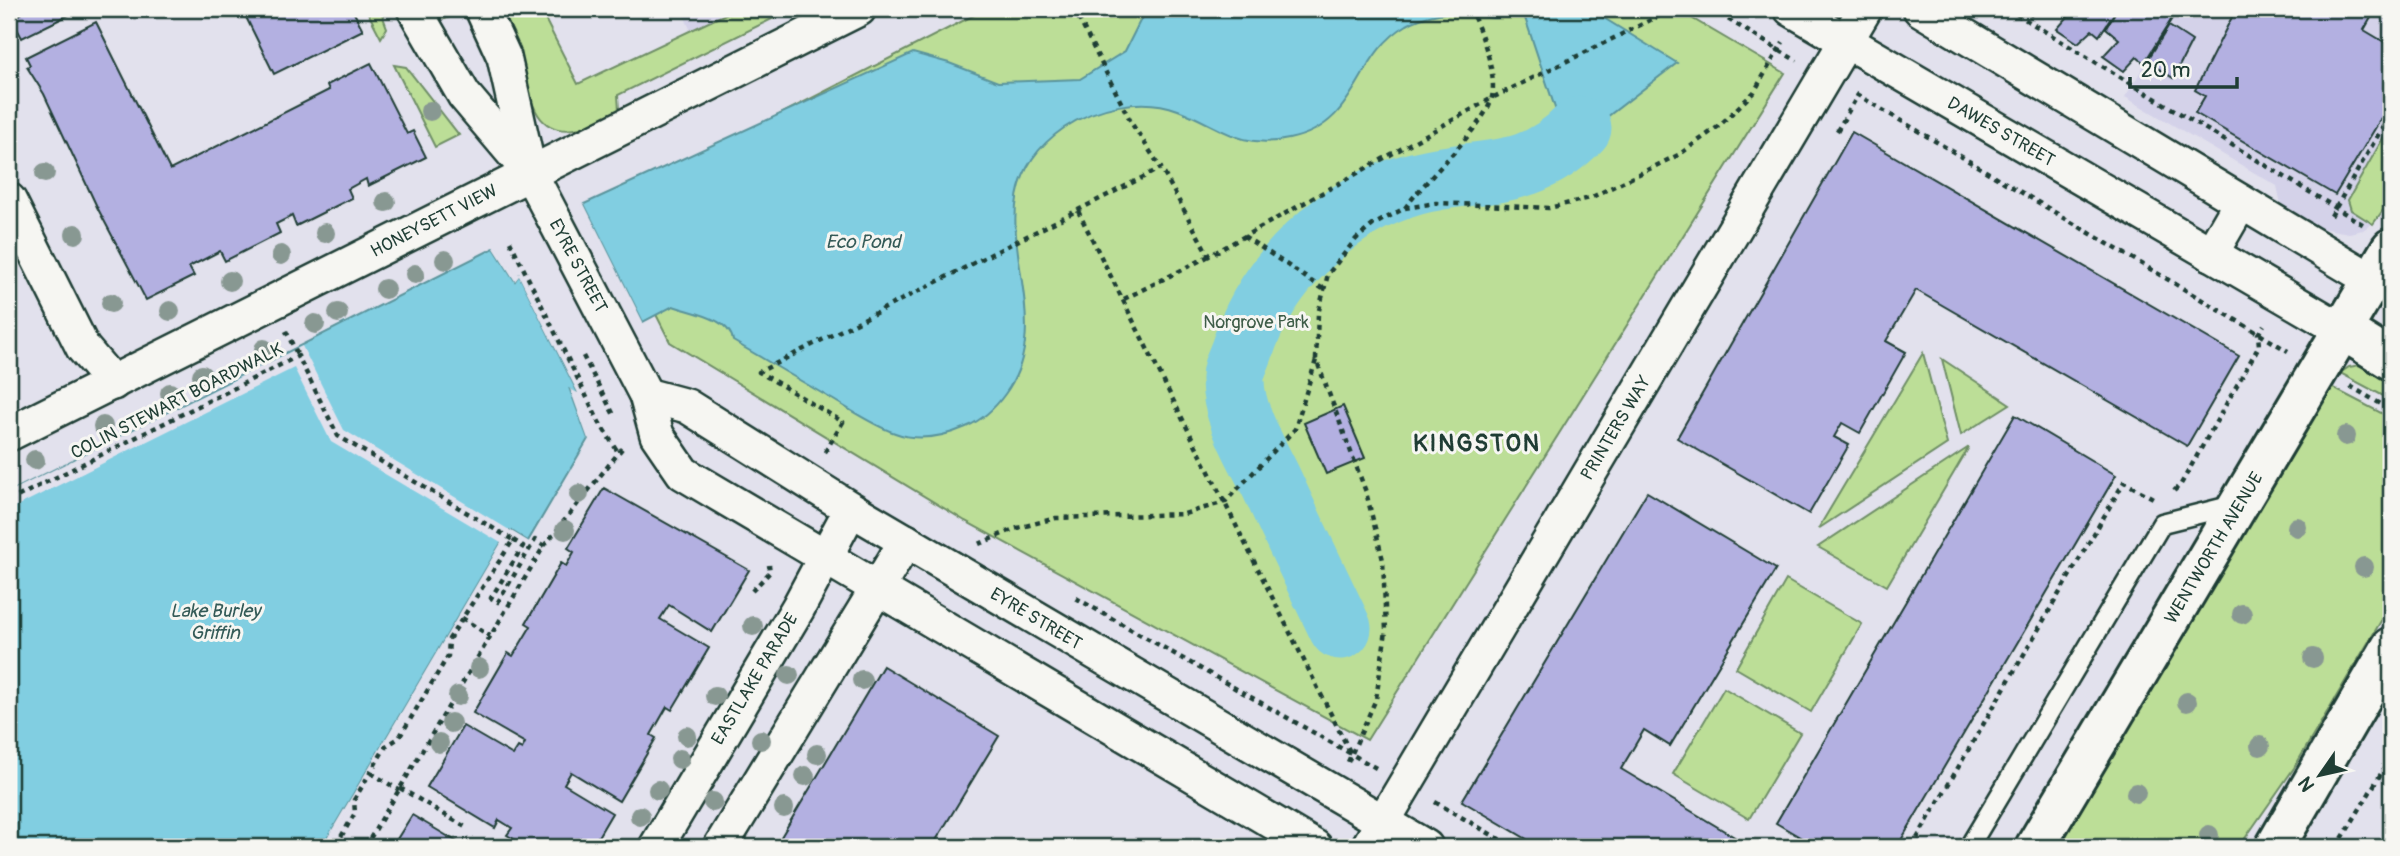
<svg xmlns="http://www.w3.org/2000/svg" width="2400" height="856" viewBox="0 0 2400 856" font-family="Pangolin,sans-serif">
<rect width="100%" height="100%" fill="#e2e1ed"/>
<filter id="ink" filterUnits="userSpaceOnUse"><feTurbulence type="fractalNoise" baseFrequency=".0143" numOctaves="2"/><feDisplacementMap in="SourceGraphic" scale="14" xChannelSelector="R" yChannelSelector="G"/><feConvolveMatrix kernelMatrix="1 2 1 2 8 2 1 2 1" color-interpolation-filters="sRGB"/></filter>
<g filter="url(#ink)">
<g fill="#d4d2e9">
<path d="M681 9H736L691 31Z"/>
<path d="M2179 9H2391V199L2377 220 2363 230 2349 233 2320 228 2281 204 2277 186 2125 97Z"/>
</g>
<g fill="#bcde97" stroke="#6e8e66" stroke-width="2">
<path d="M366 9H380L387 28 381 38Z"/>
<path d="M430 9H460L455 15 445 19 434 15Z"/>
<path d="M514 9H540L578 84 736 9H792L618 95 619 110C607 116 594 125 580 128 526 141 529 80 519 46 515 36 510 26 505 17Z"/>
<path d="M986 9H1676L1785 73 1367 740 965 521 670 342 601 206Z"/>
<path d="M394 65 406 67 459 135 435 147Z"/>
<path d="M2391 124V199L2373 224 2351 210 2348 200Z"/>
<path d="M1923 353 1947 444 1818 529Z"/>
<path d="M1942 359 2010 404 1961 435Z"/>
<path d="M2360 365 2391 382V400L2340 373 2349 367Z"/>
<path d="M2331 387 2391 418V604L2294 768 2239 847H2059Z"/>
<path d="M1969 447 1887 586 1818 547Z"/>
<path d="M1786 580 1862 624 1811 712 1736 668Z"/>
<path d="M1724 688 1800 733 1749 819 1673 774Z"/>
</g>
<g fill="#81cee1" stroke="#5a949c" stroke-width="2">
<path d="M1146 9H1589L1677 63 1568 147 1523 12C1514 14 1504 18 1495 18 1488 19 1480 14 1473 13 1451 11 1427 14 1407 25 1352 57 1361 124 1289 139 1239 150 1220 126 1178 110 1142 96 1095 107 1064 128 958 201 1068 309 1005 394 995 408 982 420 966 427 943 437 919 442 895 433 872 425 851 410 830 398 798 379 765 360 733 341 730 318 692 313 673 306L643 322 584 204 913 53 949 63 998 82 1080 79 1125 51Z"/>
<path d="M494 248 515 281 519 275 579 395 570 390 588 439 528 541 510 530 501 543 322 847H9V492Z"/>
</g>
<g fill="#e2e1ed">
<path d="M584 204 643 322 640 324 581 206Z"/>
<path d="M497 247 515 275 522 273 582 394 581 398H577L591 435 588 439 570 389 578 393 519 276 515 281 494 248Z"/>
<path d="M302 346 344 430 531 543 527 544 511 535 504 545 326 847H322L501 543 331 442 294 368 9 510V492Z"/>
</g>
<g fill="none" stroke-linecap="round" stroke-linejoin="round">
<path stroke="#81cee1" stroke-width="63" d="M1340 628C1317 580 1294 532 1272 484 1257 452 1233 416 1233 380 1232 371 1239 359 1242 350 1267 273 1336 206 1414 184 1480 166 1526 184 1580 128"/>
</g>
<g fill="#b3b0e1" stroke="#1f3d34" stroke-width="2">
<path d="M12 9H81L22 38 12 19 21 14Z"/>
<path d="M242 9H352L363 30 274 74Z"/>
<path d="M2018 9H2038L2031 16 2023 9 2021 12Z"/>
<path d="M2070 9H2117L2099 36 2092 30 2078 43 2057 29 2073 11Z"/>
<path d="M2117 9H2178L2144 63 2137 57 2124 71 2103 56 2119 39 2106 28Z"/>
<path d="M2236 9H2376L2364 30 2391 46V102L2335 195 2195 113 2205 96 2195 90Z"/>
<path d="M96 22 170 170 329 90 327 85 371 63 407 134 413 131 426 157 368 186 366 179 348 189 352 198 296 226 292 216 276 224 280 233 225 261 220 251 189 267 194 276 146 300 98 209 44 94 27 67 30 65 26 57Z"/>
<path d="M2169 26 2192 41 2173 78 2147 61Z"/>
<path d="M1852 132 2239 356 2187 446 1916 290 1886 341 1906 352 1860 433 1842 423 1834 437 1849 445 1809 514 1677 438Z"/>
<path d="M1343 406 1365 458 1326 474 1304 423Z"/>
<path d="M2015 415 2116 475 1897 847H1817L1776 823Z"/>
<path d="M604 488 749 570 712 632 669 605 660 619 709 648 672 710 667 707 651 735 656 738 619 801 571 772 564 784 612 813 592 847H528L507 835 512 828 499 820 495 828 427 787 463 726 513 755 518 747 522 749 525 743 473 713 508 653 513 656 531 626 526 623 561 563 566 566 574 552 568 548Z"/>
<path d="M1647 492 1776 569 1670 746 1644 730 1621 769 1751 847H1540L1462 801Z"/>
<path d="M883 666 999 736 932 847H775Z"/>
<path d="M412 815 459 843 465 847H392Z"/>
<path d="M2391 830V847H2381Z"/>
</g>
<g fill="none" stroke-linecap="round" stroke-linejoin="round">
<defs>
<path id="lane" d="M1969 847 2162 523 2234 505"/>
<g id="street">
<path d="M414 9 464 95 530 173 646 395 657 435 683 473 1315 847"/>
<path d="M482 9 504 57 529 170"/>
<path d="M1791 9 2344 331"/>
<path d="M1920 9 2373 281"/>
<path d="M9 200 83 348 113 383"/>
<path d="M2211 254 2241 202"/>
<path d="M646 395 687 406 851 509 1426 847"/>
<path d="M9 434 859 9"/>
<path d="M656 847 798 608 851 509"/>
<path d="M720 847 906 541"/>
<path d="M1368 847 1865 9"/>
</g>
<g id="secondary">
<path d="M2344 331 2391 360"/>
<path d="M2035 847 2391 248"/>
<path d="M2275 847 2391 647"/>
</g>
</defs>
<use href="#lane" stroke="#1f3d34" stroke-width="23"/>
<use href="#street" stroke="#1f3d34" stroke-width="38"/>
<use href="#secondary" stroke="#1f3d34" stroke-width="44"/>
<g stroke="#1f3d34" stroke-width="4.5" stroke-dasharray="5 5" stroke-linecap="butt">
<path d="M1074 9 1132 124 1161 168"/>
<path d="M1711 9 1797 61"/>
<path d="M2008 9 2364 225"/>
<path d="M1856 94 2288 351"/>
<path d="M1837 131 1858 95"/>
<path d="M1405 208C1424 181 1486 125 1492 97 1497 71 1481 32 1470 9"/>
<path d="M1078 211 1351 754"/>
<path d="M2331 216 2391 113"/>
<path d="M1244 236 1323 289"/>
<path d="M510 241 599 422 618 452"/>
<path d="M1124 299 1209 256"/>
<path d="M286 331 298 356"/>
<path d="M583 356 615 417"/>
<path d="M2350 386 2391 410"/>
<path d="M825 452 843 422 759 372 1161 168 1209 256 1492 98 1673 9"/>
<path d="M2174 491 2181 484 2259 346 2258 334 2264 325"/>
<path d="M9 501 298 356 338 436 513 540 449 639 448 656 399 738 386 746 354 800 355 813 335 847"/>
<path d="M513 540 523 546 491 598 498 602 535 540 544 546"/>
<path d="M979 544 1014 529 1056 518 1184 514 1225 502 1295 429 1316 360"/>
<path d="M752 591 770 572 769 565"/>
<path d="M1076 598 1376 768"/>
<path d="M462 618 490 636"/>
<path d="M1348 762 1376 699 1386 631 1383 560 1366 492 1316 359 1318 314 1328 274 1356 239 1373 225 1405 208 1436 203 1549 208 1590 198 1680 154 1719 126 1754 92 1783 42"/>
<path d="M371 773 399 790"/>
<path d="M400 788 467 828"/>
<path d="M1435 802 1513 847"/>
<path d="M365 847 544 546 624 446"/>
<path d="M1912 847 2124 482 2153 498"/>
<path d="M2337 847 2391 757"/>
</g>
<use href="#lane" stroke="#f6f6f2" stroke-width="18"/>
<use href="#street" stroke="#f6f6f2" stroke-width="33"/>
<use href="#secondary" stroke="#f6f6f2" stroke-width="38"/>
</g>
<g fill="#889892">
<circle cx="430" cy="111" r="10"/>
<circle cx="45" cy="173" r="10"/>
<circle cx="386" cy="202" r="10"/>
<circle cx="325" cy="233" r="10"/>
<circle cx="75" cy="234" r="10"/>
<circle cx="281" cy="255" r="10"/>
<circle cx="445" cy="260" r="10"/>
<circle cx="415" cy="274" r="10"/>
<circle cx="230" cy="281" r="10"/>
<circle cx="385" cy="289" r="10"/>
<circle cx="111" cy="303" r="10"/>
<circle cx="170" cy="311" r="10"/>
<circle cx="338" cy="313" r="10"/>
<circle cx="315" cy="324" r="10"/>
<circle cx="264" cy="349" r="10"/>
<circle cx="202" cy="375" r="10"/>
<circle cx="170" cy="393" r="10"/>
<circle cx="103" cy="426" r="10"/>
<circle cx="2346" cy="436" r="10"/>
<circle cx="35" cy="460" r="10"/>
<circle cx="579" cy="494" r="10"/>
<circle cx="2297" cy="527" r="10"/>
<circle cx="565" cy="530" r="10"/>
<circle cx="2364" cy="567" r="10"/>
<circle cx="2242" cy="614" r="10"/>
<circle cx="753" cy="626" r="10"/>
<circle cx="2313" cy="658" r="10"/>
<circle cx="479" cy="668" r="10"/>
<circle cx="789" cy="675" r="10"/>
<circle cx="862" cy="680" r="10"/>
<circle cx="458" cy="696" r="10"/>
<circle cx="715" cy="696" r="10"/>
<circle cx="2187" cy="702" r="10"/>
<circle cx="451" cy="723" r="10"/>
<circle cx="687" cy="736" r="10"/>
<circle cx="761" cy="740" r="10"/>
<circle cx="439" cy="743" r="10"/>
<circle cx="2260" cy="746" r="10"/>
<circle cx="817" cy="754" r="10"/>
<circle cx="680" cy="759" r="10"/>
<circle cx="805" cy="776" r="10"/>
<circle cx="658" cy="790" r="10"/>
<circle cx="2136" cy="793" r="10"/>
<circle cx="713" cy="802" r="10"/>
<circle cx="784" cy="808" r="10"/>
<circle cx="640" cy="816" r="10"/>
<circle cx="2209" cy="835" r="10"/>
</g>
</g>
<g text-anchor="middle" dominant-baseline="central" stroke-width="6" stroke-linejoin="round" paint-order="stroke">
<g font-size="18" fill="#1f3d34" stroke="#f6f6f2">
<text transform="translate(2001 132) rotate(30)">DAWES STREET</text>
<text transform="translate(434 221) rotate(-27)">HONEYSETT VIEW</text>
<text transform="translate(578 266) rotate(62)">EYRE STREET</text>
<text transform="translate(177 401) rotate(-27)">COLIN STEWART BOARDWALK</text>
<text transform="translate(1616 428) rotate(-59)">PRINTERS WAY</text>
<text transform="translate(2214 548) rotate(-59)">WENTWORTH AVENUE</text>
<text transform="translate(1036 619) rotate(31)">EYRE STREET</text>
<text transform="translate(755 679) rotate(-59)">EASTLAKE PARADE</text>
</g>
<g font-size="18" fill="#3e5d48" stroke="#f6f6f2">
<text x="1256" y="322">Norgrove Park</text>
</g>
<g font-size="19" font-style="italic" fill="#335a57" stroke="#f6f6f2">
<text x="863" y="242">Eco Pond</text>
<text x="215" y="611">Lake Burley<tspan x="215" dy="22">Griffin</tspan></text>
</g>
<g font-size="24" font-weight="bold" letter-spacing="2" fill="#1f3d34" stroke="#f6f6f2">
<text x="1477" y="443">KINGSTON</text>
</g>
</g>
<rect width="2400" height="856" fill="none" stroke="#f6f6f2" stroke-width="35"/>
<rect x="18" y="18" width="2365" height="821" fill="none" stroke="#1f3d34" stroke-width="2.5" filter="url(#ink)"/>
<g transform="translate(2320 775) rotate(236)" stroke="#f6f6f2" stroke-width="5" paint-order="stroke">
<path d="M0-5L12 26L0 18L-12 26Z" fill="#1f3d34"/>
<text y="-10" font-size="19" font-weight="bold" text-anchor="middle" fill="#1f3d34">N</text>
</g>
<path d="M2130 77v10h107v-10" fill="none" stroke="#1f3d34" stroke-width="3.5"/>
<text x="2141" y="77" font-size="21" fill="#1f3d34" stroke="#f6f6f2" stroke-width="5" paint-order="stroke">20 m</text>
</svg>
